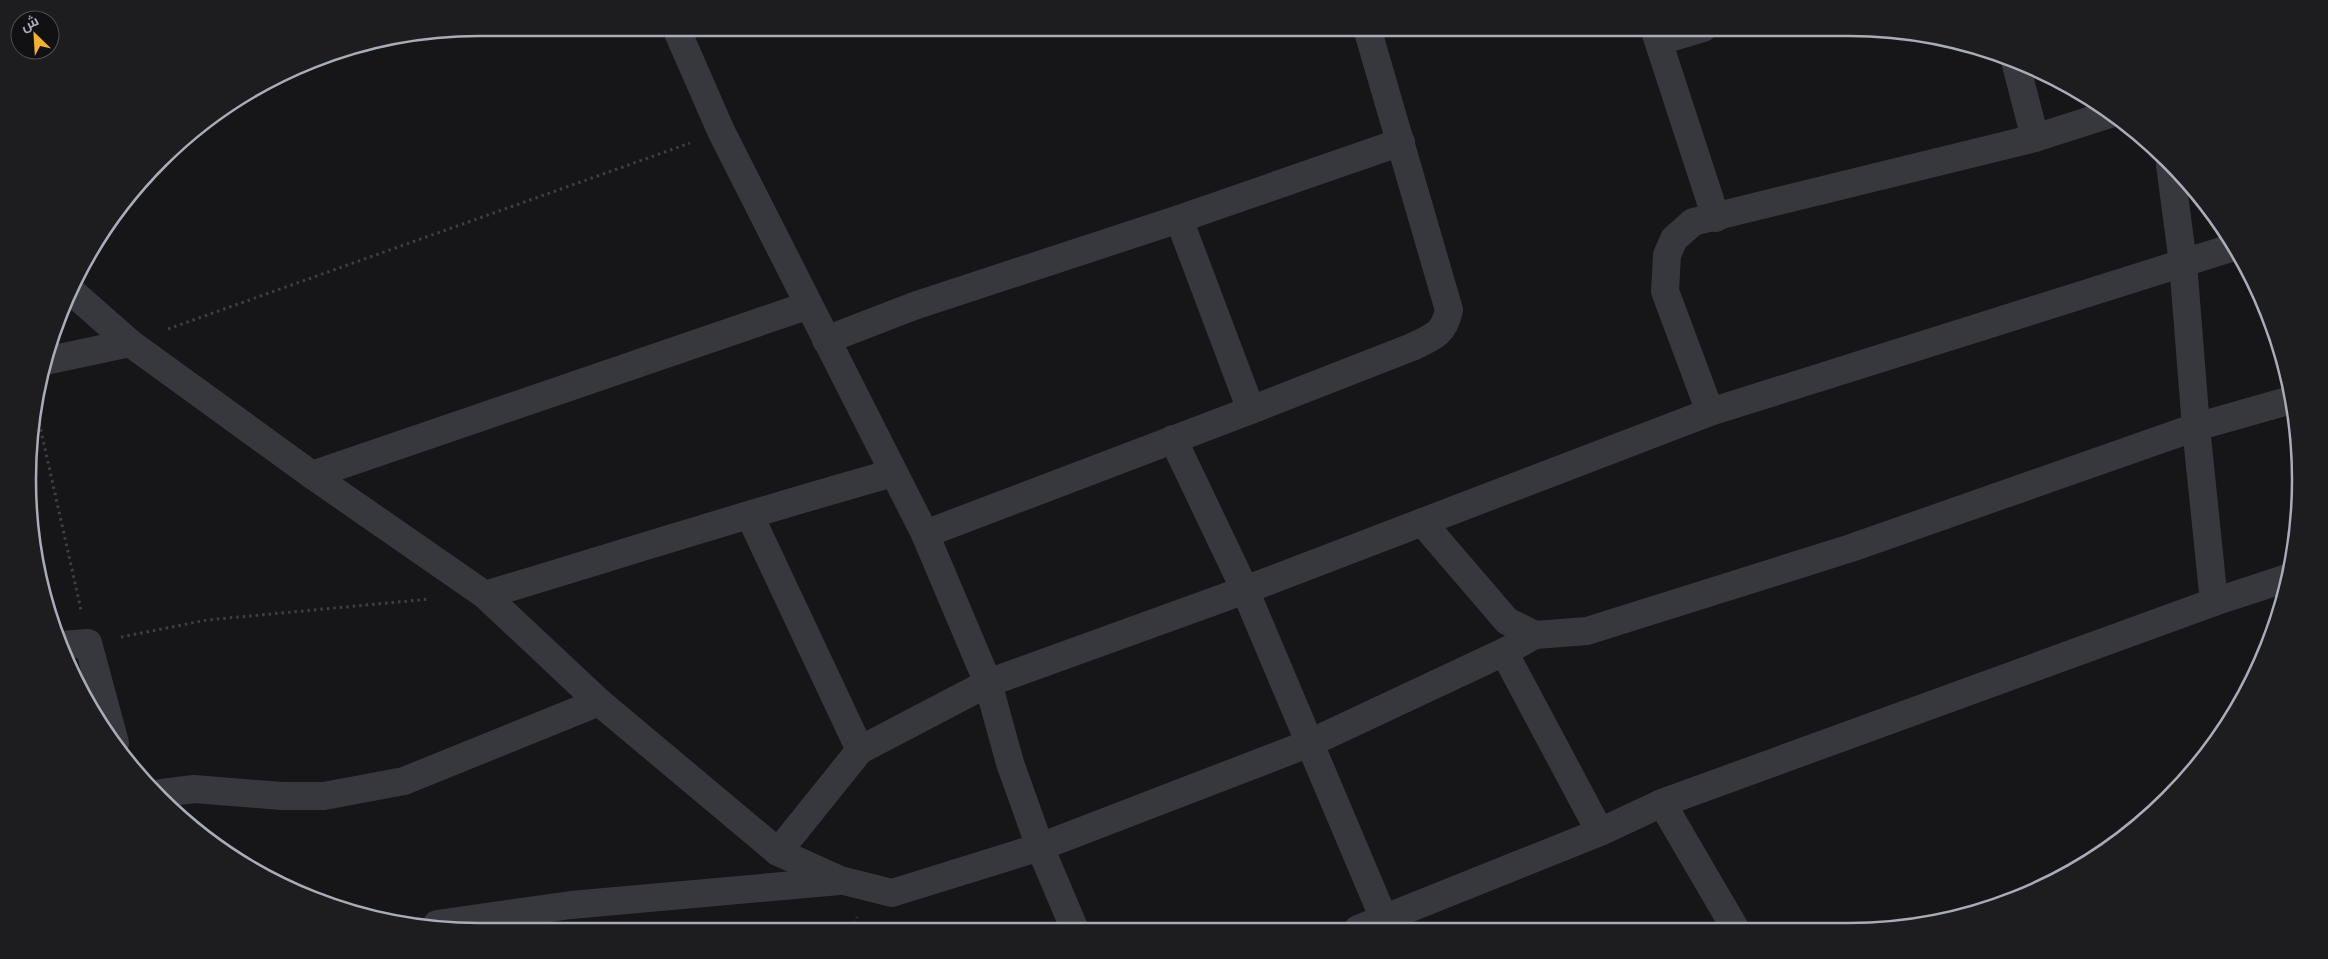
<svg xmlns="http://www.w3.org/2000/svg" width="2328" height="959" viewBox="0 0 2328 959" font-family="'Source Sans 3',Cairo,sans-serif">
<rect width="100%" height="100%" fill="#161618"/>
<g fill="none" stroke-linecap="round" stroke-linejoin="round">
<g stroke="#3d3f44" stroke-width="3" stroke-dasharray="2.5 4" stroke-linecap="butt">
<path d="M168 329 690 143"/>
<path d="M35 404 81 610"/>
<path d="M121 637 207 620 430 599"/>
<path d="M852 930 857 917"/>
</g>
<g stroke="#37383d" stroke-width="28">
<path d="M676 28 721 131 925 534 988 683 1010 763 1040 847 1075 930"/>
<path d="M1654 28 1716 218"/>
<path d="M1659 41 1703 28"/>
<path d="M2015 61 2035 138"/>
<path d="M2170 165 2183 263 2196 427 2214 602"/>
<path d="M1179 219 1251 410"/>
<path d="M71 291 130 343 312 475 485 595 599 702 778 852 840 880 892 893 1040 847 1310 743 1504 652 1535 635"/>
<path d="M826 340 914 306 1179 219 1401 142"/>
<path d="M45 361 130 343"/>
<path d="M1710 412 1665 291 1667 255 1674 239 1693 222 2035 138 2110 114"/>
<path d="M1173 439 1245 590 1384 919"/>
<path d="M312 475 809 305"/>
<path d="M750 516 860 750"/>
<path d="M1422 522 1507 621 1535 635 1587 631 1851 548 2196 427 2291 400"/>
<path d="M925 534 1251 410 1412 347C1433 337 1444 334 1449 310L1367 28"/>
<path d="M485 595C621 554 757 511 893 473"/>
<path d="M60 645 88 643 115 743"/>
<path d="M1504 652 1600 832"/>
<path d="M162 793 194 789 282 796H324L404 781 599 702"/>
<path d="M1662 803 1735 928"/>
<path d="M778 852 860 750 988 683 1245 590 1710 412 2234 247"/>
<path d="M437 924 571 905 839 881"/>
<path d="M1358 929 1600 832 1662 803 2214 602 2287 578"/>
</g>
</g>
<path d="M0 0H2328V959H0ZM479 36H1849A443 443 0 0 1 2292 479V480A443 443 0 0 1 1849 923H479A443 443 0 0 1 36 480V479A443 443 0 0 1 479 36Z" fill="#1d1d20" fill-rule="evenodd"/>
<path fill="none" stroke="#a8adb8" stroke-width="2.5" d="M479 36H1849A443 443 0 0 1 2292 479V480A443 443 0 0 1 1849 923H479A443 443 0 0 1 36 480V479A443 443 0 0 1 479 36Z"/>
<g transform="translate(35 35) rotate(335)"><circle r="24" fill="#111113" stroke="#4d4f55"/>
<path d="M0-4L9 19L0 12L-9 19Z" fill="#f2b134"/>
<text y="-8" font-size="14" font-weight="bold" text-anchor="middle" fill="#a8adb8">ش</text>
</g>
</svg>
